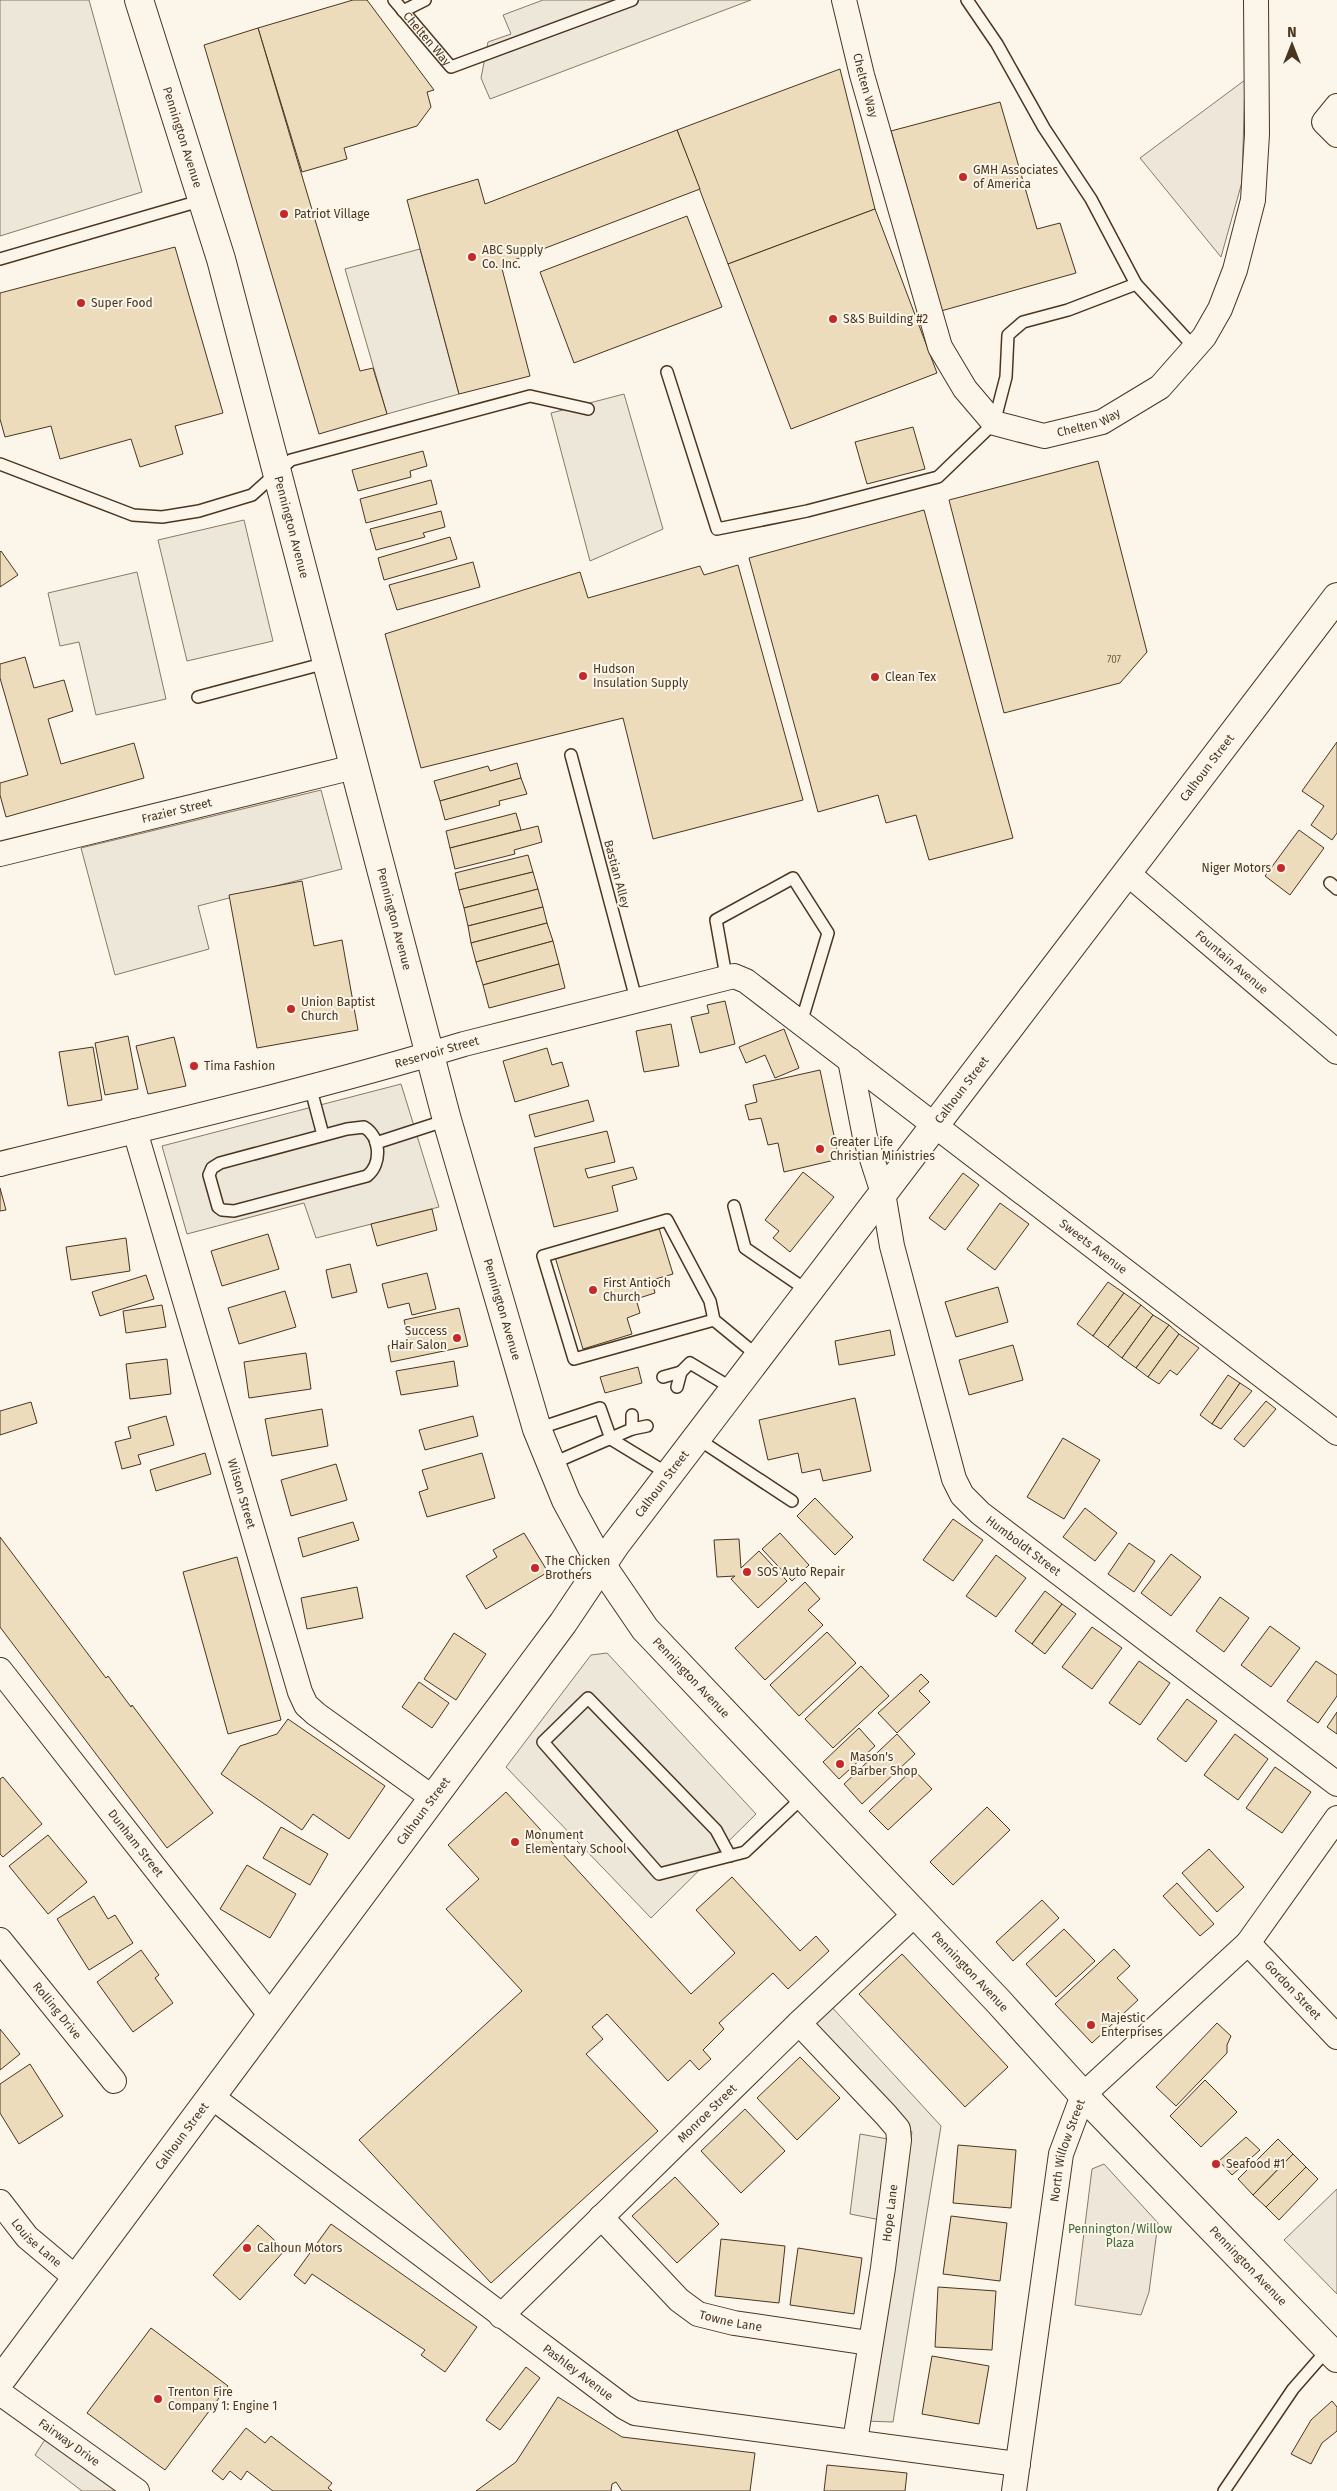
<svg xmlns="http://www.w3.org/2000/svg" width="1337" height="2491" viewBox="0 0 1337 2491" font-family="'Fira Sans',sans-serif">
<rect width="100%" height="100%" fill="#fbf6e9"/>
<g fill="#ede6d9" stroke="#887966">
<path d="M1245 80 1242 182 1221 257 1140 158Z"/>
<path d="M1104 2164 1158 2223 1149 2292 1141 2315 1075 2305 1092 2169Z"/>
</g>
<g fill="#ede7d9" stroke="#887966">
<path d="M0 0H89L142 192 0 236Z"/>
<path d="M543 0H751L490 99 481 78 488 42 511 34 503 15Z"/>
<path d="M420 249 459 394 387 414 345 269Z"/>
<path d="M624 394 663 529 590 561 551 413Z"/>
<path d="M244 520 273 641 187 661 158 540Z"/>
<path d="M137 572 166 699 96 715 79 642 60 646 48 593Z"/>
<path d="M321 790 342 869 198 906 209 949 115 975 81 848Z"/>
<path d="M401 1084 439 1207 316 1238 304 1203 187 1234 162 1146Z"/>
<path d="M607 1653 756 1814 651 1918 506 1767 591 1655Z"/>
<path d="M829 2004 941 2126 893 2422 864 2421 896 2223 850 2214 860 2134 910 2143 912 2132 812 2022Z"/>
<path d="M1337 2189V2294L1284 2240Z"/>
<path d="M46 2438 119 2491H82L35 2455Z"/>
</g>
<g fill="#ecdcbc" stroke="#4a3520">
<path d="M353 0H367L434 90 427 92 431 107 417 126 344 148 347 159 302 172 258 28Z"/>
<path d="M258 28 360 371 373 368 387 414 319 434 204 45Z"/>
<path d="M840 69 875 209 728 264 677 130Z"/>
<path d="M1000 102 1037 229 1060 223 1076 273 941 311 891 131Z"/>
<path d="M677 130 700 189 501 265 530 376 459 394 407 200 478 179 485 204Z"/>
<path d="M875 209 937 373 791 429 728 264Z"/>
<path d="M687 216 722 307 574 363 540 272Z"/>
<path d="M175 247 223 413 175 426 183 454 140 467 131 439 60 459 51 426 5 437 0 419V293Z"/>
<path d="M913 427 925 469 867 484 855 442Z"/>
<path d="M423 451 427 466 410 471 411 477 358 491 352 470Z"/>
<path d="M1098 461 1147 652 1120 683 1004 713 949 500Z"/>
<path d="M431 480 437 504 366 523 360 499Z"/>
<path d="M924 510 1013 838 929 860 916 815 886 823 878 795 818 812 749 558Z"/>
<path d="M441 511 445 527 423 533 425 537 376 550 370 529Z"/>
<path d="M450 537 457 559 384 580 378 558Z"/>
<path d="M1 551 18 575 0 587V552Z"/>
<path d="M473 562 480 587 397 610 389 585Z"/>
<path d="M738 565 803 800 653 839 623 718 421 768 385 634 580 572 588 598 700 566 704 575Z"/>
<path d="M25 657 34 688 64 680 73 711 48 719 61 764 134 743 144 778 6 817 0 795V783L28 775 0 678V664Z"/>
<path d="M1337 742V833L1332 840 1311 825 1324 806 1302 791Z"/>
<path d="M517 763 521 778 440 801 434 781 488 766 490 771Z"/>
<path d="M521 778 527 794 499 801 500 805 445 820 440 801Z"/>
<path d="M516 813 521 830 450 848 446 831Z"/>
<path d="M538 826 542 842 514 850 515 854 455 869 450 848Z"/>
<path d="M1299 830 1324 848 1290 895 1265 876Z"/>
<path d="M528 855 533 872 459 890 455 873Z"/>
<path d="M533 872 538 889 464 908 459 890Z"/>
<path d="M302 881 314 946 342 940 358 1030 257 1048 229 895Z"/>
<path d="M538 889 543 907 468 926 464 908Z"/>
<path d="M543 907 547 923 471 943 468 926Z"/>
<path d="M547 923 553 941 476 962 471 943Z"/>
<path d="M553 941 559 964 483 985 476 962Z"/>
<path d="M559 964 565 988 489 1008 483 985Z"/>
<path d="M725 1001 735 1044 700 1053 691 1017 709 1013 707 1005Z"/>
<path d="M671 1024 679 1066 644 1072 636 1031Z"/>
<path d="M784 1029 799 1068 775 1078 765 1055 746 1063 739 1047Z"/>
<path d="M128 1036 138 1089 105 1095 95 1043Z"/>
<path d="M174 1037 186 1086 148 1094 136 1046Z"/>
<path d="M93 1047 102 1100 68 1106 59 1052Z"/>
<path d="M547 1048 552 1065 562 1062 569 1086 515 1102 503 1061Z"/>
<path d="M820 1070 839 1159 784 1172 778 1143 768 1145 761 1118 749 1120 745 1105 757 1102 753 1085Z"/>
<path d="M588 1100 594 1121 535 1137 529 1115Z"/>
<path d="M607 1131 615 1162 585 1169 588 1178 633 1167 637 1179 612 1186 618 1211 554 1227 534 1148Z"/>
<path d="M803 1172 834 1197 790 1252 773 1238 779 1231 765 1220Z"/>
<path d="M963 1173 979 1185 945 1230 929 1218Z"/>
<path d="M0 1188 6 1210 0 1211Z"/>
<path d="M1000 1203 1029 1224 995 1270 967 1249Z"/>
<path d="M432 1209 437 1230 377 1246 371 1224Z"/>
<path d="M658 1225 673 1274 652 1280 655 1293 636 1299 640 1313 627 1318 632 1334 583 1349 555 1257Z"/>
<path d="M268 1234 279 1269 222 1286 211 1251Z"/>
<path d="M126 1238 130 1271 71 1280 66 1247Z"/>
<path d="M350 1264 357 1292 332 1298 326 1270Z"/>
<path d="M427 1273 436 1309 412 1315 409 1303 388 1308 382 1284Z"/>
<path d="M146 1275 154 1299 100 1316 92 1292Z"/>
<path d="M1108 1282 1124 1293 1093 1336 1077 1324Z"/>
<path d="M998 1287 1008 1322 956 1337 945 1302Z"/>
<path d="M285 1291 296 1327 239 1344 228 1308Z"/>
<path d="M1124 1293 1141 1305 1108 1347 1093 1336Z"/>
<path d="M162 1305 166 1327 126 1333 123 1311Z"/>
<path d="M1141 1305 1153 1315 1122 1358 1108 1347Z"/>
<path d="M459 1308 468 1346 391 1362 388 1346 409 1341 404 1320Z"/>
<path d="M1153 1315 1169 1325 1136 1368 1122 1358Z"/>
<path d="M1169 1325 1179 1334 1148 1377 1136 1368Z"/>
<path d="M890 1330 895 1355 839 1365 835 1341Z"/>
<path d="M1179 1334 1199 1348 1177 1375 1170 1370 1159 1384 1148 1377Z"/>
<path d="M1013 1345 1023 1380 969 1395 959 1360Z"/>
<path d="M306 1353 311 1389 249 1398 244 1362Z"/>
<path d="M167 1359 171 1394 130 1399 126 1364Z"/>
<path d="M454 1361 458 1386 401 1395 396 1371Z"/>
<path d="M638 1367 642 1383 605 1393 600 1377Z"/>
<path d="M1228 1375 1240 1383 1212 1424 1200 1415Z"/>
<path d="M1240 1383 1252 1391 1221 1429 1212 1424Z"/>
<path d="M855 1398 871 1471 823 1481 820 1469 802 1473 798 1453 768 1460 759 1420Z"/>
<path d="M1266 1401 1276 1409 1244 1447 1234 1439Z"/>
<path d="M31 1402 37 1423 0 1435V1411Z"/>
<path d="M322 1409 328 1446 272 1456 265 1419Z"/>
<path d="M166 1416 174 1445 138 1455 141 1464 122 1469 115 1442 131 1438 128 1427Z"/>
<path d="M473 1416 478 1436 425 1450 419 1430Z"/>
<path d="M1063 1438 1100 1460 1064 1519 1027 1497Z"/>
<path d="M205 1453 211 1474 156 1491 150 1470Z"/>
<path d="M482 1453 495 1498 427 1517 419 1492 428 1489 422 1470Z"/>
<path d="M336 1464 347 1500 291 1516 281 1480Z"/>
<path d="M815 1498 853 1537 835 1555 797 1516Z"/>
<path d="M1085 1508 1117 1533 1095 1561 1063 1537Z"/>
<path d="M953 1519 983 1540 953 1581 923 1560Z"/>
<path d="M353 1522 359 1540 303 1557 298 1538Z"/>
<path d="M524 1533 548 1572 486 1609 466 1576 497 1557 493 1550Z"/>
<path d="M780 1533 809 1565 792 1581 762 1549Z"/>
<path d="M0 1537 106 1678 108 1676 131 1707 132 1705 213 1813 167 1848 0 1627Z"/>
<path d="M739 1539 741 1568 759 1551 787 1581 758 1608 731 1579 735 1576 717 1577 714 1540Z"/>
<path d="M1129 1543 1155 1561 1134 1592 1108 1574Z"/>
<path d="M1171 1554 1201 1577 1171 1616 1141 1593Z"/>
<path d="M996 1555 1026 1578 996 1617 966 1596Z"/>
<path d="M237 1557 281 1720 228 1734 183 1572Z"/>
<path d="M805 1582 820 1599 808 1610 823 1625 765 1680 735 1648Z"/>
<path d="M357 1587 363 1618 307 1629 301 1598Z"/>
<path d="M1045 1591 1062 1604 1032 1644 1015 1631Z"/>
<path d="M1220 1597 1249 1618 1224 1652 1196 1631Z"/>
<path d="M1062 1604 1076 1614 1045 1654 1032 1644Z"/>
<path d="M1270 1626 1300 1648 1271 1687 1241 1665Z"/>
<path d="M1092 1627 1122 1648 1092 1689 1062 1667Z"/>
<path d="M827 1632 856 1663 799 1716 770 1685Z"/>
<path d="M454 1633 486 1654 456 1700 424 1679Z"/>
<path d="M1139 1661 1170 1683 1140 1725 1109 1703Z"/>
<path d="M1316 1661 1337 1675V1696L1318 1723 1287 1701Z"/>
<path d="M861 1666 889 1696 833 1748 805 1719Z"/>
<path d="M921 1674 929 1682 919 1691 930 1702 897 1733 878 1713Z"/>
<path d="M419 1682 449 1703 432 1728 402 1707Z"/>
<path d="M1187 1699 1217 1721 1186 1762 1157 1739Z"/>
<path d="M1337 1712V1734L1327 1727Z"/>
<path d="M288 1719 385 1786 349 1839 313 1814 302 1830 221 1774 240 1746 277 1734Z"/>
<path d="M859 1728 875 1746 839 1779 823 1762Z"/>
<path d="M897 1734 915 1754 862 1804 844 1784Z"/>
<path d="M1235 1734 1268 1759 1238 1800 1204 1775Z"/>
<path d="M1275 1767 1311 1792 1282 1833 1246 1808Z"/>
<path d="M913 1769 932 1789 888 1830 869 1811Z"/>
<path d="M3 1777 42 1824 3 1857 0 1854V1779Z"/>
<path d="M506 1792 691 1994 735 1953 696 1910 732 1877 800 1951 816 1936 829 1951 788 1989 773 1973 719 2023 724 2029 703 2050 711 2059 699 2070 690 2060 668 2081 607 2014 592 2027 603 2039 586 2054 658 2131 491 2283 359 2140 522 1991 446 1909 479 1879 448 1845Z"/>
<path d="M987 1807 1010 1830 953 1885 930 1862Z"/>
<path d="M281 1827 328 1854 310 1885 263 1858Z"/>
<path d="M48 1835 87 1882 48 1914 9 1866Z"/>
<path d="M1209 1849 1244 1887 1217 1912 1182 1873Z"/>
<path d="M247 1865 296 1894 270 1938 220 1909Z"/>
<path d="M1177 1883 1214 1924 1200 1936 1163 1896Z"/>
<path d="M94 1896 108 1919 115 1915 133 1943 89 1970 57 1919Z"/>
<path d="M1042 1900 1059 1918 1013 1961 996 1942Z"/>
<path d="M1064 1929 1095 1961 1056 1997 1026 1964Z"/>
<path d="M1114 1949 1130 1966 1117 1978 1138 2000 1092 2043 1055 2004Z"/>
<path d="M141 1950 159 1975 155 1978 173 2003 133 2032 97 1982Z"/>
<path d="M902 1954 1008 2067 965 2107 859 1994Z"/>
<path d="M1217 2023 1231 2036 1227 2045V2053L1176 2106 1156 2087Z"/>
<path d="M0 2029 20 2054 0 2070Z"/>
<path d="M800 2057 840 2098 797 2140 757 2098Z"/>
<path d="M30 2064 63 2116 19 2144 0 2113V2084Z"/>
<path d="M1205 2080 1237 2112 1201 2147 1170 2116Z"/>
<path d="M745 2109 785 2151 741 2193 701 2151Z"/>
<path d="M1246 2137 1260 2150 1232 2175 1219 2161Z"/>
<path d="M1278 2139 1293 2154 1253 2195 1238 2179Z"/>
<path d="M958 2145 1016 2150 1011 2208 953 2203Z"/>
<path d="M1293 2154 1306 2167 1266 2207 1253 2195Z"/>
<path d="M1306 2167 1318 2179 1279 2220 1266 2207Z"/>
<path d="M675 2177 719 2224 677 2263 632 2216Z"/>
<path d="M951 2216 1007 2223 1000 2281 943 2274Z"/>
<path d="M331 2224 477 2327 445 2372 421 2355 425 2350 312 2274 305 2284 294 2275Z"/>
<path d="M258 2225 285 2250 240 2300 213 2275Z"/>
<path d="M721 2239 785 2246 779 2303 715 2296Z"/>
<path d="M798 2248 862 2258 854 2314 790 2305Z"/>
<path d="M938 2287 996 2291 992 2350 935 2347Z"/>
<path d="M151 2328 228 2386 165 2470 87 2413Z"/>
<path d="M932 2356 989 2366 979 2424 922 2414Z"/>
<path d="M526 2367 540 2378 500 2430 486 2420Z"/>
<path d="M558 2397 622 2437 755 2453 750 2491H622L616 2482 612 2484 611 2491H476L516 2462Z"/>
<path d="M1332 2401 1337 2407V2431L1322 2443 1311 2464 1291 2454 1311 2420Z"/>
<path d="M246 2428 265 2443 271 2436 332 2483 328 2488 332 2491H273L247 2471 241 2480 230 2471 223 2480 212 2471Z"/>
<path d="M827 2465 907 2473 905 2491H824Z"/>
</g>
<g fill="none" stroke-linecap="round" stroke-linejoin="round">
<defs>
<g id="lane">
<path id="s1" d="M394 0 451 67 632 0"/>
<path d="M967 0 997 44 1044 128 1091 199 1136 284"/>
<path d="M403 11 425 0"/>
<path d="M0 259 203 200"/>
<path d="M667 372 717 529 807 511 938 477 994 423 1006 377 1008 335 1023 322 1068 310 1136 284 1194 347"/>
<path d="M0 464 133 515 162 517 199 511 252 495 291 460 530 396 588 409"/>
<path d="M198 697 326 663"/>
<path d="M571 755 636 999"/>
<path d="M1330 883 1337 889"/>
<path d="M726 976 716 920 793 878 828 933 801 1023"/>
<path d="M310 1086 323 1135"/>
<path d="M364 1127C381 1137 382 1164 367 1176L234 1211 222 1210 218 1207 209 1175 212 1168 220 1163 347 1129Z"/>
<path d="M376 1143 447 1120"/>
<path d="M734 1206 745 1248 808 1291"/>
<path d="M714 1320 574 1359 543 1256 667 1220 710 1301 714 1320 759 1357"/>
<path d="M663 1377 681 1372"/>
<path d="M677 1387 681 1372 690 1363 735 1390"/>
<path d="M632 1415V1429"/>
<path d="M537 1429 600 1408 611 1439 670 1475"/>
<path d="M698 1439 792 1501"/>
<path d="M551 1464 632 1429 647 1426"/>
<path d="M730 1856 716 1830 588 1698 543 1742 659 1874 745 1852 803 1797"/>
<path d="M1224 2491 1293 2389 1328 2349"/>
</g>
<g id="street">
<path id="s2" d="M844 0 862 75 940 347 965 389 994 423 1044 436 1102 422 1160 387 1204 337 1220 309 1235 270 1253 200 1257 134 1256 0"/>
<path d="M1337 106 1324 122 1337 135"/>
<path id="s3" d="M0 854 354 767"/>
<path id="s4" d="M1126 872 1337 1052"/>
<path id="s5" d="M850 1060 865 1137 883 1193 892 1246 954 1479 962 1495 980 1513 1337 1784"/>
<path id="s6" d="M135 1131 300 1692 306 1705 316 1714 433 1798"/>
<path id="s7" d="M0 1164C155 1126 311 1090 464 1044L734 976 746 981 1337 1433"/>
<path id="s8" d="M0 1670 271 2016"/>
<path id="s9" d="M0 1940 114 2081"/>
<path id="s10" d="M1248 1943 1337 2037"/>
<path d="M799 2023 886 2115 898 2129 899 2140 883 2268 855 2441"/>
<path id="s11" d="M212 2097 624 2407 635 2413 1018 2464"/>
<path id="s12" d="M0 2202 27 2237 77 2279"/>
<path id="s13" d="M601 2217 679 2300 698 2314 734 2323 869 2343"/>
<path id="s14" d="M501 2316 799 2023 915 1914"/>
<path id="s15" d="M0 2393 137 2491"/>
<path id="s16" d="M1014 2491 1061 2154 1083 2095 1248 1943 1337 1818"/>
</g>
<g id="primary">
<path id="s17" d="M139 0 221 259 447 1120 537 1429 566 1500 602 1566 645 1629 999 2002 1083 2095 1337 2358"/>
<path id="s18" d="M0 2381 563 1623 616 1544 1337 597"/>
</g>
</defs>
<use href="#lane" stroke="#4a3520" stroke-width="14"/>
<use href="#street" stroke="#4a3520" stroke-width="26"/>
<use href="#primary" stroke="#4a3520" stroke-width="30"/>
<use href="#lane" stroke="#fbf6e9" stroke-width="11"/>
<use href="#street" stroke="#fbf6e9" stroke-width="24"/>
<use href="#primary" stroke="#fbf6e9" stroke-width="28"/>
</g>
<g fill="#c62828" stroke="#fbf6e9" stroke-width="2">
<circle cx="963" cy="177" r="5"/>
<circle cx="284" cy="214" r="5"/>
<circle cx="472" cy="257" r="5"/>
<circle cx="81" cy="303" r="5"/>
<circle cx="833" cy="319" r="5"/>
<circle cx="583" cy="676" r="5"/>
<circle cx="875" cy="677" r="5"/>
<circle cx="1281" cy="868" r="5"/>
<circle cx="291" cy="1009" r="5"/>
<circle cx="194" cy="1066" r="5"/>
<circle cx="820" cy="1149" r="5"/>
<circle cx="593" cy="1290" r="5"/>
<circle cx="457" cy="1338" r="5"/>
<circle cx="535" cy="1568" r="5"/>
<circle cx="747" cy="1572" r="5"/>
<circle cx="840" cy="1764" r="5"/>
<circle cx="515" cy="1842" r="5"/>
<circle cx="1091" cy="2025" r="5"/>
<circle cx="1216" cy="2164" r="5"/>
<circle cx="247" cy="2248" r="5"/>
<circle cx="158" cy="2399" r="5"/>
</g>
<g text-anchor="middle" dominant-baseline="central" stroke-width="4" stroke-linejoin="round" paint-order="stroke">
<g font-size="10" fill="#725f47">
<text x="1114" y="660">707</text>
</g>
<g font-size="12" fill="#4a3520" stroke="#fbf6e9">
<text stroke="none"><textPath href="#s1" startOffset="51">Chelten Way</textPath></text>
<text stroke="none"><textPath href="#s2" startOffset="88">Chelten Way</textPath></text>
<text stroke="none"><textPath href="#s17" startOffset="144">Pennington Avenue</textPath></text>
<text stroke="none"><textPath href="#s2" startOffset="552">Chelten Way</textPath></text>
<text stroke="none"><textPath href="#s17" startOffset="549">Pennington Avenue</textPath></text>
<text stroke="none"><textPath href="#s18" startOffset="2015">Calhoun Street</textPath></text>
<text stroke="none"><textPath href="#s3" startOffset="182">Frazier Street</textPath></text>
<text transform="translate(617 874) rotate(75)">Bastian Alley</text>
<text stroke="none"><textPath href="#s17" startOffset="954">Pennington Avenue</textPath></text>
<text stroke="none"><textPath href="#s4" startOffset="139">Fountain Avenue</textPath></text>
<text stroke="none"><textPath href="#s7" startOffset="451">Reservoir Street</textPath></text>
<text stroke="none"><textPath href="#s18" startOffset="1610">Calhoun Street</textPath></text>
<text stroke="none"><textPath href="#s7" startOffset="1208">Sweets Avenue</textPath></text>
<text stroke="none"><textPath href="#s17" startOffset="1359">Pennington Avenue</textPath></text>
<text stroke="none"><textPath href="#s18" startOffset="1115">Calhoun Street</textPath></text>
<text stroke="none"><textPath href="#s6" startOffset="378">Wilson Street</textPath></text>
<text stroke="none"><textPath href="#s5" startOffset="530">Humboldt Street</textPath></text>
<text stroke="none"><textPath href="#s17" startOffset="1779">Pennington Avenue</textPath></text>
<text stroke="none"><textPath href="#s18" startOffset="710">Calhoun Street</textPath></text>
<text stroke="none"><textPath href="#s8" startOffset="220">Dunham Street</textPath></text>
<text stroke="none"><textPath href="#s17" startOffset="2184">Pennington Avenue</textPath></text>
<text stroke="none"><textPath href="#s10" startOffset="65">Gordon Street</textPath></text>
<text stroke="none"><textPath href="#s9" startOffset="91">Rolling Drive</textPath></text>
<text stroke="none"><textPath href="#s14" startOffset="289">Monroe Street</textPath></text>
<text stroke="none"><textPath href="#s18" startOffset="305">Calhoun Street</textPath></text>
<text stroke="none"><textPath href="#s16" startOffset="345">North Willow Street</textPath></text>
<text transform="translate(890 2213) rotate(-83)">Hope Lane</text>
<text stroke="none"><textPath href="#s12" startOffset="55">Louise Lane</textPath></text>
<text stroke="none"><textPath href="#s17" startOffset="2589">Pennington Avenue</textPath></text>
<text stroke="none"><textPath href="#s13" startOffset="171">Towne Lane</textPath></text>
<text stroke="none"><textPath href="#s11" startOffset="458">Pashley Avenue</textPath></text>
<text stroke="none"><textPath href="#s15" startOffset="85">Fairway Drive</textPath></text>
</g>
<g font-size="12" fill="#4a3520" stroke="#fbf6e9" text-anchor="start">
<text x="973" y="170">GMH Associates<tspan x="973" dy="14">of America</tspan></text>
<text x="294" y="214">Patriot Village</text>
<text x="482" y="250">ABC Supply<tspan x="482" dy="14">Co. Inc.</tspan></text>
<text x="91" y="303">Super Food</text>
<text x="843" y="319">S&amp;S Building #2</text>
<text x="593" y="669">Hudson<tspan x="593" dy="14">Insulation Supply</tspan></text>
<text x="885" y="677">Clean Tex</text>
<text x="1271" y="868" text-anchor="end">Niger Motors</text>
<text x="301" y="1002">Union Baptist<tspan x="301" dy="14">Church</tspan></text>
<text x="204" y="1066">Tima Fashion</text>
<text x="830" y="1142">Greater Life<tspan x="830" dy="14">Christian Ministries</tspan></text>
<text x="603" y="1283">First Antioch<tspan x="603" dy="14">Church</tspan></text>
<text x="447" y="1331" text-anchor="end">Success<tspan x="447" dy="14">Hair Salon</tspan></text>
<text x="545" y="1561">The Chicken<tspan x="545" dy="14">Brothers</tspan></text>
<text x="757" y="1572">SOS Auto Repair</text>
<text x="850" y="1757">Mason's<tspan x="850" dy="14">Barber Shop</tspan></text>
<text x="525" y="1835">Monument<tspan x="525" dy="14">Elementary School</tspan></text>
<text x="1101" y="2018">Majestic<tspan x="1101" dy="14">Enterprises</tspan></text>
<text x="1226" y="2164">Seafood #1</text>
<text x="257" y="2248">Calhoun Motors</text>
<text x="168" y="2392">Trenton Fire<tspan x="168" dy="14">Company 1: Engine 1</tspan></text>
</g>
<g font-size="12" fill="#436837" stroke="#fbf6e9">
<text x="1120" y="2229">Pennington/Willow<tspan x="1120" dy="14">Plaza</tspan></text>
</g>
</g>
<g transform="translate(1292 45)" stroke="#fbf6e9" stroke-width="4" paint-order="stroke">
<path d="M0-4L9 19L0 12L-9 19Z" fill="#4a3520"/>
<text y="-8" font-size="14" font-weight="bold" text-anchor="middle" fill="#4a3520">N</text>
</g>
</svg>
